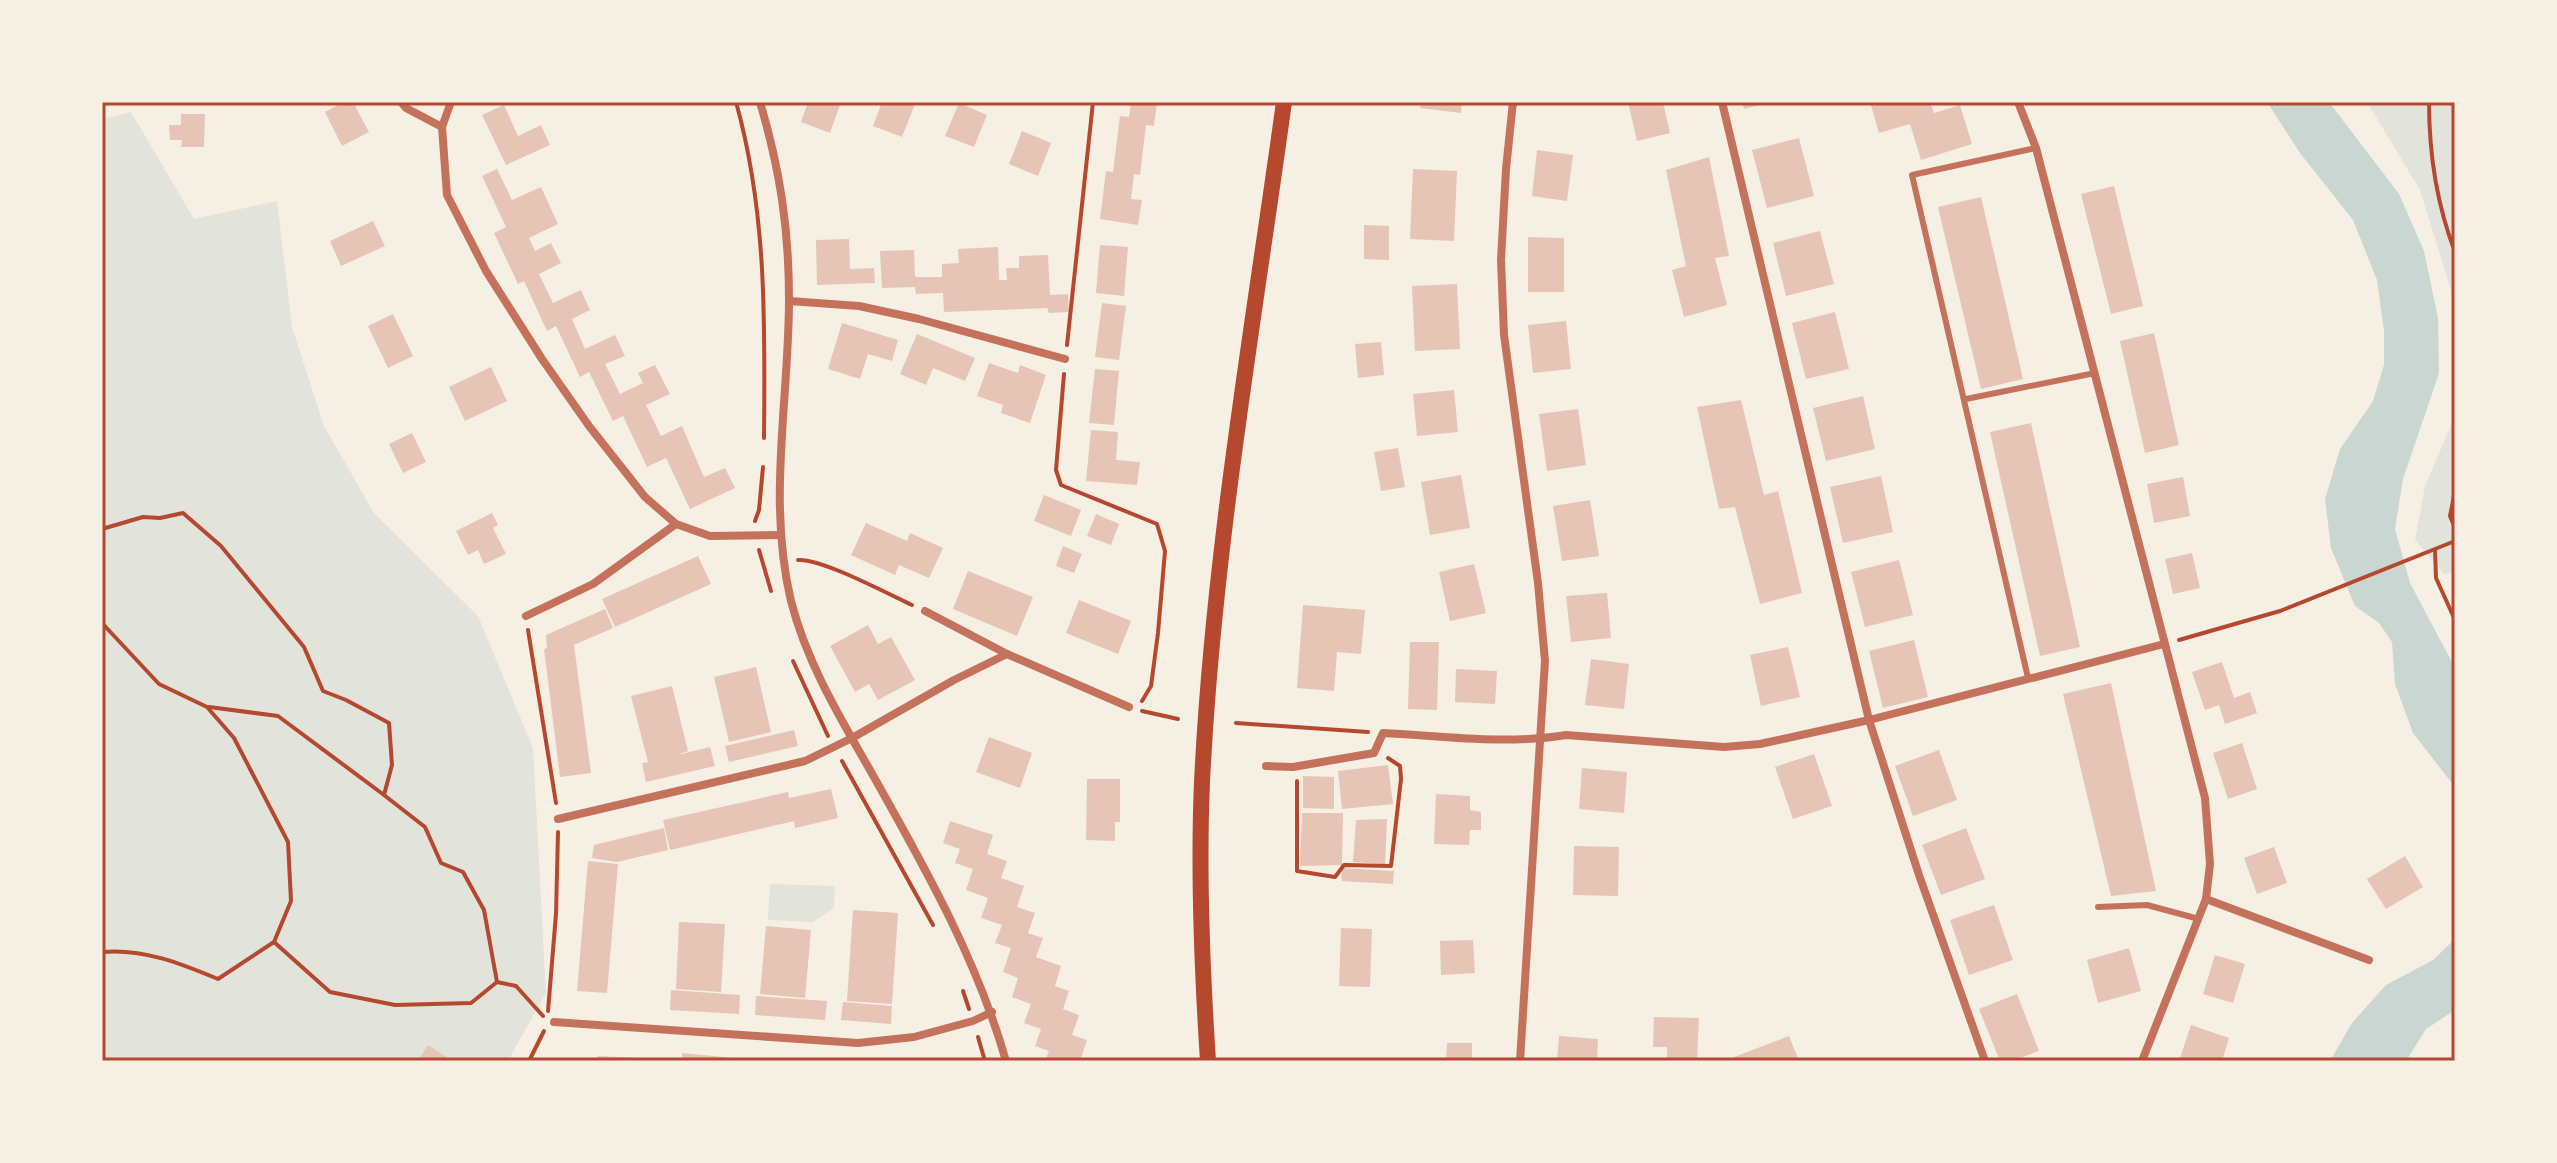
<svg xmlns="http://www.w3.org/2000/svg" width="2557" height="1163" viewBox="0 0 2557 1163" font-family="Figtree,sans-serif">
<rect width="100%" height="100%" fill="#f6efe4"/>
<g fill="#e2e4dc">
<path d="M2367 102H2455V303L2420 190Z"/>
<path d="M131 112 194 219 277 201 292 327 324 426 374 513 478 616 533 748 546 993 508 1061H102V119Z"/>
<path d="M2455 416V570L2445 575 2415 540 2425 486Z"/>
<path d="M770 884 835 886 834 908 813 922 768 920Z"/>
</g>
<g fill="#c9d6d2">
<path d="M2267 102H2329L2399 194 2424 251 2438 318 2439 373 2403 479 2395 529 2410 583 2455 668V787L2413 733 2395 684 2392 642 2379 623 2355 606 2331 548 2325 499 2340 449 2373 401 2384 365V331L2377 280 2353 220 2300 153Z"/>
<path d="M2455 939V1010L2426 1029 2406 1061H2330L2352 1023 2386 985 2433 960Z"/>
</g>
<g fill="#e6c5b7">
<path d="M344 102H353L369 132 342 146 325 112Z"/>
<path d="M808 102H841L830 133 801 122Z"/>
<path d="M882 102 915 104 902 137 873 126Z"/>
<path d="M1131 102H1157L1154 126 1146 125 1140 175 1134 174 1131 199 1142 200 1138 225 1100 219 1106 171 1113 172 1120 116 1129 117Z"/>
<path d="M1421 102H1462L1461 113 1420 108Z"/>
<path d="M1628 102H1663L1670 133 1637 141Z"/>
<path d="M1742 102H1768V103L1744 109Z"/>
<path d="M1870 102H1930L1934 113 1960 105 1972 144 1921 160 1910 124 1879 133Z"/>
<path d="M959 103 987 115 974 147 945 136Z"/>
<path d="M504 105 518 136 541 125 550 145 506 165 482 115Z"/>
<path d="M181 114H205L204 147H181L182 140H170L169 125H181Z"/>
<path d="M1022 131 1051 143 1038 176 1009 164Z"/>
<path d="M1799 138 1814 196 1767 208 1752 150Z"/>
<path d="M1537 150 1573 155 1567 201 1532 196Z"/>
<path d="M1709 157 1729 256 1715 258 1727 305 1684 317 1672 270 1686 266 1666 170Z"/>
<path d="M497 169 512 200 541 187 558 224 529 238 535 251 551 243 561 263 539 274 553 303 581 290 590 310 572 319 585 349 615 335 625 356 605 364 620 394 643 383 638 373 655 365 670 394 646 405 661 436 682 426 704 477 725 468 735 488 690 509 666 458 647 467 623 416 613 421 589 372 580 377 556 326 547 331 524 281 518 284 494 233 506 227 482 176Z"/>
<path d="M1413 169 1457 171 1454 241 1410 239Z"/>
<path d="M2114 186 2143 306 2111 314 2081 194Z"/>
<path d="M1981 197 2023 379 1981 389 1938 207Z"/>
<path d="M373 221 385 246 341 266 330 241Z"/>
<path d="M1364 225 1389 226V260L1364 259Z"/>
<path d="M1820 231 1834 284 1786 296 1773 243Z"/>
<path d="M1528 237 1564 238V292H1528Z"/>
<path d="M849 239 850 269 874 268 875 283 817 285 816 240Z"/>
<path d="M1100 245 1128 247 1124 296 1096 293Z"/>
<path d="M998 247 999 280H1007L1006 268H1019V256L1048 255 1050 295 1068 294 1069 312 1049 313 1047 308 944 312 943 293 916 294 915 287 882 288 880 251 914 250 915 277H942V264L959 263 958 249Z"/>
<path d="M1457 284 1460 349 1415 351 1412 286Z"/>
<path d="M1102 303 1126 306 1119 360 1095 357Z"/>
<path d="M1835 312 1849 369 1806 379 1792 323Z"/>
<path d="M393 314 413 356 388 368 368 326Z"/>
<path d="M1566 321 1571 369 1533 373 1528 325Z"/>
<path d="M842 323 898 340 892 361 868 354 860 379 828 369Z"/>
<path d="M2154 333 2179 445 2145 453 2120 341Z"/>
<path d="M917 334 975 358 965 381 933 368 926 385 900 374Z"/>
<path d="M1381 342 1384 375 1358 378 1355 344Z"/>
<path d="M989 363 1018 373 1020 365 1046 375 1030 423 1001 413 1003 405 977 396Z"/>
<path d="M491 367 507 401 465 421 449 387Z"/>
<path d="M1095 369 1119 371 1114 425 1089 423Z"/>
<path d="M1454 390 1458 432 1417 436 1413 394Z"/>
<path d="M1863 396 1875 449 1826 461 1813 408Z"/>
<path d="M1741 400 1764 495 1778 491 1802 593 1760 604 1735 507 1719 509 1697 407Z"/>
<path d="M1578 409 1586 465 1547 471 1539 414Z"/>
<path d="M2031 423 2080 647 2040 656 1990 432Z"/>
<path d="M1091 430 1118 432 1116 460 1140 462 1137 485 1086 481Z"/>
<path d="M412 433 426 462 403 473 389 444Z"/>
<path d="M1398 448 1405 487 1381 491 1374 452Z"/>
<path d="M1461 475 1470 528 1430 535 1421 482Z"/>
<path d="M1881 476 1893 532 1843 543 1830 487Z"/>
<path d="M2183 477 2190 516 2154 523 2147 484Z"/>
<path d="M1044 495 1081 510 1071 536 1034 521Z"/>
<path d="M1590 500 1599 556 1562 561 1553 506Z"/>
<path d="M492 513 498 525 493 528 506 554 484 564 478 550 468 555 456 531Z"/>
<path d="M1096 514 1119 524 1111 545 1087 536Z"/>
<path d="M866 523 907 541 910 533 943 548 929 578 899 565 895 575 851 555Z"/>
<path d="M1063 546 1082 554 1074 573 1056 566Z"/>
<path d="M2192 553 2200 588 2173 594 2165 559Z"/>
<path d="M698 556 711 584 615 627 602 599Z"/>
<path d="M1899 560 1913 615 1865 627 1851 572Z"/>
<path d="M1474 564 1486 613 1450 621 1439 572Z"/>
<path d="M968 571 1033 597 1017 636 953 609Z"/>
<path d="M1607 593 1611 638 1571 642 1566 596Z"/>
<path d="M1079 600 1131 621 1118 654 1066 633Z"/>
<path d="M1303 605 1365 610 1361 654 1337 652 1334 691 1297 688Z"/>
<path d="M605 609 613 628 574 645 591 773 560 777 544 649 547 648 546 635Z"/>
<path d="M868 625 878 644 891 637 915 680 878 700 869 684 855 692 830 646Z"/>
<path d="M1914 640 1928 697 1883 708 1869 651Z"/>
<path d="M1410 642H1439L1437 710 1408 709Z"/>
<path d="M1788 647 1800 697 1761 706 1750 655Z"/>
<path d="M1591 659 1629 664 1624 709 1585 705Z"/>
<path d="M2222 662 2234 698 2250 692 2257 713 2225 724 2219 705 2205 710 2192 672Z"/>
<path d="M756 667 771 732 729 742 714 677Z"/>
<path d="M1456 669 1497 671 1495 704 1455 702Z"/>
<path d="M2111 683 2156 891 2111 896 2063 694Z"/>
<path d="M672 686 688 751 677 755 710 747 715 766 646 782 642 763 648 762 631 696Z"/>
<path d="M794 730 798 746 729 762 725 746Z"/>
<path d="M989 737 1032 753 1020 788 976 772Z"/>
<path d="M2242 743 2257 789 2228 799 2213 753Z"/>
<path d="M1939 750 1957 800 1913 816 1895 766Z"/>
<path d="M1814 754 1832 806 1793 819 1775 767Z"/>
<path d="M1388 765 1393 804 1342 809 1338 771Z"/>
<path d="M1582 768 1627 772 1624 813 1579 809Z"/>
<path d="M1303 776 1334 777V809L1303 808Z"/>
<path d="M1087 779H1120V822H1115V841L1086 840Z"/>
<path d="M831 789 838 818 795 828 794 821 670 850 663 820 788 792 789 798Z"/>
<path d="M1436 794 1470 796V810L1481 812V830H1470L1469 845 1434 844Z"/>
<path d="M1302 813H1343L1342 865 1300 866Z"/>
<path d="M1387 819 1385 864 1353 862 1356 820Z"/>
<path d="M950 821 993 835 987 854 1007 861 1001 878 1024 886 1017 907 1035 913 1028 933 1043 938 1036 957 1061 966 1055 986 1069 991 1063 1009 1079 1015 1072 1035 1087 1040 1080 1061H1045L1049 1051 1035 1046 1041 1029 1024 1023 1031 1004 1012 997 1018 978 1003 972 1011 948 995 943 1002 925 981 918 988 898 966 890 973 869 955 863 960 849 943 843Z"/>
<path d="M664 828 668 850 617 862 592 858 594 845Z"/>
<path d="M1966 828 1985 879 1941 895 1922 845Z"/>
<path d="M1574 846 1619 847 1618 896 1573 895Z"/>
<path d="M2274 847 2287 883 2257 894 2244 858Z"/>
<path d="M2405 856 2423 887 2386 909 2367 879Z"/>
<path d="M588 861 618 864 607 993 577 991Z"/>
<path d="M1341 868 1394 871 1393 884 1342 881Z"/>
<path d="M1994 905 2013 960 1969 975 1950 920Z"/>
<path d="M853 910 898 913 892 1004 847 1001Z"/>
<path d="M679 922 725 924 721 992 676 989Z"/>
<path d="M766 926 811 930 805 998 760 994Z"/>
<path d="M1341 928 1372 929 1370 987 1339 986Z"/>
<path d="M1473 940 1475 973 1441 975 1440 941Z"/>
<path d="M2129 948 2141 991 2098 1003 2087 960Z"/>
<path d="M2215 955 2245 964 2233 1003 2203 994Z"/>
<path d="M671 990 740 995 739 1014 670 1010Z"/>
<path d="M2017 994 2039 1051 2012 1061H2000L1979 1009Z"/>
<path d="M756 996 827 1001 825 1020 755 1015Z"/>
<path d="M843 1002 892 1006 891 1024 841 1020Z"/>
<path d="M1654 1017 1699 1018 1697 1061H1667V1047H1653Z"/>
<path d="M2191 1025 2229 1038 2222 1061H2179Z"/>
<path d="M1559 1036 1598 1039 1597 1061H1557Z"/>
<path d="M1789 1036 1799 1061H1736L1734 1057Z"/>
<path d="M1447 1043H1472V1061H1446Z"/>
<path d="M428 1045 453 1061H418Z"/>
<path d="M682 1053 744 1059V1061H682Z"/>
<path d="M598 1056 659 1059V1061H596Z"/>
</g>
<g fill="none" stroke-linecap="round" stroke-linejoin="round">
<g stroke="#b5482f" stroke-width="4">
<path d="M736 102C767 213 765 324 764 438"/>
<path d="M2429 102C2429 153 2437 205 2455 252"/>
<path d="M1067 345 1093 102"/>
<path d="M1064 374 1056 470 1061 485 1157 524 1165 551 1158 633 1151 686 1142 701"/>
<path d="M2455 491 2450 516 2455 528"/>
<path d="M755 521 759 510 763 467"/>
<path d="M102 529 143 517 160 518 183 513 221 546 304 647 323 691 346 700 389 723 392 765 384 795 425 827 441 863 463 872 484 910 497 982 516 986 543 1016"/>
<path d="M759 550 771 591"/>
<path d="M2435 550 2436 578 2455 620"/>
<path d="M798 560C821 558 888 594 912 605"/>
<path d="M102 623 159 684 207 707 234 738 288 842 291 901 274 942 218 979C182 964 143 948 102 952"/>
<path d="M528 630 556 803"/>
<path d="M2179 640 2280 611 2455 541"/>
<path d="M793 661 828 736"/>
<path d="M209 707 278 716 384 795"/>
<path d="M1142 711 1178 719"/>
<path d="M1236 723 1368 732"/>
<path d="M842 761 933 925"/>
<path d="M1297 781V871L1335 877 1344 865 1391 866 1401 779 1400 766 1388 758"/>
<path d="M274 942 330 992 395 1005 471 1003 497 982"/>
<path d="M963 991 969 1009"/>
<path d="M548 1011 556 914 558 832"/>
<path d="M978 1037 985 1061"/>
<path d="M529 1061 544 1031"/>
</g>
<g stroke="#c5725c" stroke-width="6">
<path d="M1966 399 2095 373"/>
<path d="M2028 678 1912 175 2036 148"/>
<path d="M2098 907 2147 905 2199 919"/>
</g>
<g stroke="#c5725c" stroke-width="8">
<path d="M401 102 406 108 442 127"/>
<path d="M451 102 442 127 447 195 486 271 542 359 589 426 645 497 676 524 710 536 781 535"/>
<path d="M760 102C780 170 789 228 789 299 789 400 767 501 791 601 808 668 846 727 879 786 929 875 978 963 1006 1061"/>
<path d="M1513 102 1506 169 1501 260 1504 335 1538 583 1545 661 1520 1061"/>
<path d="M1722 102 1869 720 1919 875 1985 1061"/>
<path d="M2018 102 2036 148 2205 798 2210 864 2206 899 2142 1061"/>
<path d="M789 301 859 306 919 319 1065 359"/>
<path d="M925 611 1007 654"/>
<path d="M526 616 593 584 676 524"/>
<path d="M1266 766 1293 767 1374 753 1383 733C1443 736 1506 745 1566 735L1724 747 1760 744 1869 720 2164 644"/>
<path d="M558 819 805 761 852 738 954 680 1007 654 1129 707"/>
<path d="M2206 899 2369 960"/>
<path d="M554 1022 858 1043 914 1037 973 1021 992 1012"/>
</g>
<path stroke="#b5482f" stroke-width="16" d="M1208 1061C1202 969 1198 875 1202 782 1213 554 1253 328 1284 102"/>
</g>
<rect width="2557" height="1163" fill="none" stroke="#f6efe4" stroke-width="208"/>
<rect x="104" y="104" width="2349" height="955" fill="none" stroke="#b5482f" stroke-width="3"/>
</svg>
